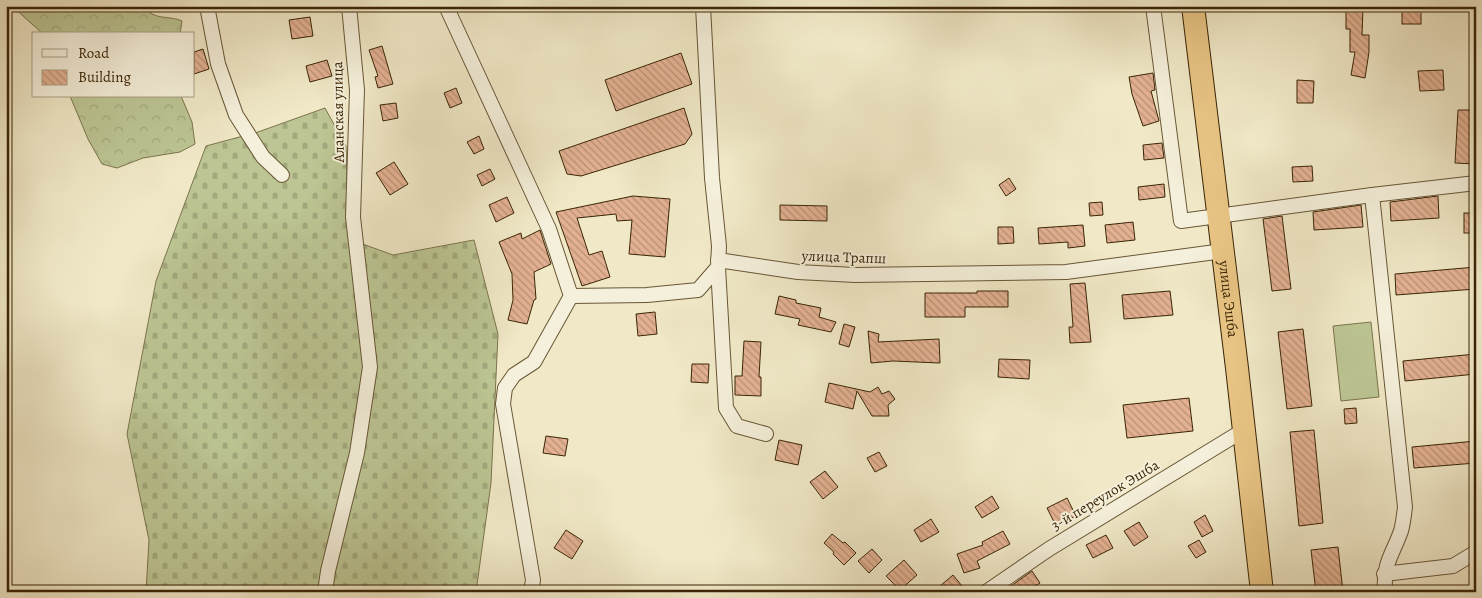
<svg xmlns="http://www.w3.org/2000/svg" width="1482" height="598" viewBox="0 0 1482 598" font-family="Alegreya,serif">
<defs>
<pattern id="forest-crowns" width="20" height="18" patternUnits="userSpaceOnUse" patternTransform="scale(1.25)"><rect width="20" height="18" fill="#bcc593"/><path d="M2 6a3 3 0 1 1 6 0M12 15a3 3 0 1 1 6 0" fill="none" stroke="#a2a97d"/></pattern>
<pattern id="cemetery-stones" width="16" height="16" patternUnits="userSpaceOnUse" patternTransform="scale(1.25)"><rect width="16" height="16" fill="#bcc593"/><path d="M2 7V4a2 2 0 0 1 4 0v3zM10 15v-3a2 2 0 0 1 4 0v3z" fill="#a2a97d"/></pattern>
<pattern id="building-back-hatch" width="6" height="6" patternUnits="userSpaceOnUse" patternTransform="scale(1.25)"><rect width="6" height="6" fill="#e3b192"/><path d="M-1 5l2 2M0 0l6 6M5-1l2 2" fill="none" stroke="#b99075"/></pattern>
</defs>
<rect width="100%" height="100%" fill="#f0e8c7"/>
<filter id="stains"><feTurbulence type="fractalNoise" baseFrequency=".004" numOctaves="4"/><feColorMatrix values="0 0 0 0 .2 0 0 0 0 .09 0 0 0 0 .02 0 0 0 .5 -.17"/></filter>
<radialGradient id="worn" r=".72"><stop offset=".6" stop-color="#630" stop-opacity="0"/><stop offset="1" stop-color="#630" stop-opacity=".3"/></radialGradient>
<path fill="#bcc593" stroke="#7b754c" d="M1371 322 1379 397 1341 401 1333 326Z"/>
<g fill="url(#forest-crowns)" stroke="#7b754c">
<path d="M12 6H144C153 21 169 15 182 21L180 34H43Z"/>
<path d="M70 96H181L192 122 195 144 180 152 143 158 117 168 102 164 88 139Z"/>
</g>
<path fill="url(#cemetery-stones)" stroke="#7b754c" d="M325 108 346 146 349 239 393 255 474 240 498 334 491 483 476 592H146L149 540 127 434 156 281 206 146 258 132Z"/>
<g fill="url(#building-back-hatch)" stroke="#3a2505">
<rect x="1402" y="6" width="19" height="18"/>
<path d="M1346 7 1363 8 1362 35H1369V52L1365 78 1351 75 1355 52H1350V29H1346Z"/>
<path d="M310 17 313 36 292 39 289 20Z"/>
<path d="M382 46 393 84 378 88 375 77 378 76 369 50Z"/>
<path d="M203 49 209 69 194 74V52Z"/>
<path d="M681 53 692 84 616 111 605 80Z"/>
<path d="M327 60 332 76 310 82 306 66Z"/>
<path d="M1443 70 1444 90 1420 91 1418 71Z"/>
<path d="M1153 73 1155 90 1151 91 1159 121 1143 126 1132 94 1129 77Z"/>
<path d="M1297 80 1314 81 1313 103H1297Z"/>
<path d="M456 88 462 103 450 108 444 93Z"/>
<path d="M396 103 398 118 383 121 380 105Z"/>
<path d="M684 108 692 134 685 144 581 176 567 174 559 151Z"/>
<path d="M1458 110H1476V164L1455 163Z"/>
<path d="M479 136 484 149 474 154 467 142Z"/>
<path d="M1162 143 1164 158 1144 160 1143 145Z"/>
<path d="M394 162 408 184 390 195 376 173Z"/>
<path d="M1312 166 1313 181 1293 182 1292 167Z"/>
<path d="M490 169 495 179 482 186 477 175Z"/>
<path d="M1009 178 1016 189 1006 196 999 185Z"/>
<path d="M1164 184 1165 197 1139 200 1138 187Z"/>
<path d="M633 196 670 199 665 257 629 254 632 220 617 221 616 214 577 218 589 255 602 251 610 277 582 286 556 212Z"/>
<path d="M1438 196 1439 218 1391 221 1390 202Z"/>
<path d="M507 197 514 213 496 222 489 205Z"/>
<path d="M1102 202 1103 215 1090 216 1089 203Z"/>
<path d="M780 205 827 206V221L780 220Z"/>
<path d="M1361 205 1363 227 1314 230 1313 212Z"/>
<rect x="1464" y="213" width="12" height="20"/>
<path d="M1282 216 1291 289 1272 291 1263 219Z"/>
<path d="M1133 222 1135 240 1107 243 1105 225Z"/>
<path d="M1083 225 1085 246 1068 248V242L1039 244 1038 228Z"/>
<path d="M998 227H1013L1014 243 998 244Z"/>
<path d="M540 230 551 264 534 272 536 299 534 300 527 324 508 320 513 300 512 274 499 242 521 233 522 239Z"/>
<path d="M1476 267V289L1396 295 1395 274Z"/>
<path d="M1085 283 1091 342 1070 343 1069 327H1073L1070 284Z"/>
<path d="M977 291H1008V307H965V317H925V293H977Z"/>
<path d="M1170 291 1173 315 1124 319 1122 295Z"/>
<path d="M779 296 796 300V303L821 308 819 317 836 322 831 332 798 325 800 319 775 314Z"/>
<path d="M655 312 657 334 638 336 636 314Z"/>
<path d="M844 324 855 327 849 347 839 344Z"/>
<path d="M1303 329 1312 406 1287 409 1278 332Z"/>
<path d="M868 331 879 334 878 342 939 339 940 363 893 361 871 363Z"/>
<path d="M744 341 761 342 759 377H761V396L735 395V376H742Z"/>
<path d="M1476 354V374L1405 381 1403 361Z"/>
<path d="M999 359 1030 360 1029 379 998 377Z"/>
<path d="M692 364H709L708 383 691 382Z"/>
<path d="M829 383 870 392 878 387 882 394 889 391 895 399 888 405 889 416H872L857 391 853 409 825 402Z"/>
<path d="M1189 398 1193 431 1127 438 1123 405Z"/>
<path d="M1356 408 1357 423 1345 424 1344 409Z"/>
<path d="M1314 430 1323 523 1299 526 1290 432Z"/>
<path d="M546 436 568 439 565 456 543 453Z"/>
<path d="M779 440 802 445 798 465 775 460Z"/>
<path d="M1476 441V463L1414 468 1412 447Z"/>
<path d="M879 452 887 466 875 472 867 458Z"/>
<path d="M825 471 838 487 823 499 810 482Z"/>
<path d="M992 496 999 508 982 518 975 507Z"/>
<path d="M1067 498 1076 516 1056 526 1047 508Z"/>
<path d="M1205 515 1213 531 1202 537 1194 522Z"/>
<path d="M931 519 939 532 921 542 914 530Z"/>
<path d="M1139 522 1148 537 1134 546 1124 531Z"/>
<path d="M566 530 583 541 572 559 554 548Z"/>
<path d="M1003 531 1010 544 977 561 980 568 964 573 957 554 983 545 982 542Z"/>
<path d="M832 534 843 543 845 542 856 553 844 565 833 554 834 552 824 543Z"/>
<path d="M1106 535 1113 548 1093 558 1086 545Z"/>
<path d="M1199 540 1206 552 1196 558 1188 546Z"/>
<path d="M1338 547 1343 592H1316L1311 550Z"/>
<path d="M872 549 882 560 869 573 858 561Z"/>
<path d="M904 560 917 575 900 590 886 576Z"/>
<path d="M1032 571 1040 583 1025 592H1014L1011 586Z"/>
<path d="M953 575 967 592H933Z"/>
</g>
<g fill="none" stroke-linecap="round" stroke-linejoin="round">
<defs>
<g id="minor">
<path d="M207 6 218 64 236 115 263 157 282 175"/>
<path d="M446 6 549 229 571 296 534 362 514 375 505 388 503 404 533 580 531 592"/>
<path d="M1153 6 1181 221 1372 195 1476 183"/>
<path d="M1372 195 1405 507C1404 515 1403 524 1401 531 1392 556 1383 563 1385 592"/>
<path d="M718 260 798 272 855 275 1066 272 1223 251"/>
<path d="M718 267 726 408 737 426 766 434"/>
<path d="M571 296 647 295 698 290 718 267 719 246 712 178 703 6"/>
<path d="M1384 574 1453 566 1476 552"/>
<path d="M325 592 328 571 357 453 370 367 353 217 357 90 349 6"/>
<path d="M986 592 1049 549 1244 430"/>
</g>
<g id="trunk">
<path id="s1" d="M1193 6 1237 368 1262 592"/>
</g>
</defs>
<use href="#minor" stroke="#685636" stroke-width="16"/>
<use href="#trunk" stroke="#3a2505" stroke-width="24"/>
<use href="#minor" stroke="#f5f0db" stroke-width="14"/>
<use href="#trunk" stroke="#e8c484" stroke-width="22"/>
</g>
<g text-anchor="middle" dominant-baseline="central" stroke-width="4" stroke-linejoin="round" paint-order="stroke">
<g font-size="15" fill="#3a2505" stroke="#f5f0db">
<text transform="translate(338 112) rotate(-91)">Аланская улица</text>
<text transform="translate(844 257) rotate(2)">улица Трапш</text>
<text stroke="none"><textPath href="#s1" startOffset="295">улица Эшба</textPath></text>
<text transform="translate(1105 495) rotate(-31)">3-й переулок Эшба</text>
</g>
</g>
<rect width="1482" height="598" fill="none" stroke="#f0e8c7" stroke-width="25"/>
<rect x="8" y="8" width="1467" height="583" fill="none" stroke="#3a2505" stroke-width="2.5"/>
<rect x="12" y="12" width="1457" height="573" fill="none" stroke="#3a2505"/>
<rect x="32" y="32" width="162" height="65" fill="#f5f0db" stroke="#aa9f85"/>
<rect x="42" y="49" width="25" height="8" fill="#f5f0db" stroke="#aa9f85"/>
<text x="78" y="58" font-size="15" fill="#3a2505">Road</text>
<rect x="42" y="70" width="25" height="15" fill="url(#building-back-hatch)" stroke="#aa9f85"/>
<text x="78" y="82" font-size="15" fill="#3a2505">Building</text>
<rect width="100%" height="100%" filter="url(#stains)"/>
<rect width="100%" height="100%" fill="url(#worn)"/>
</svg>
